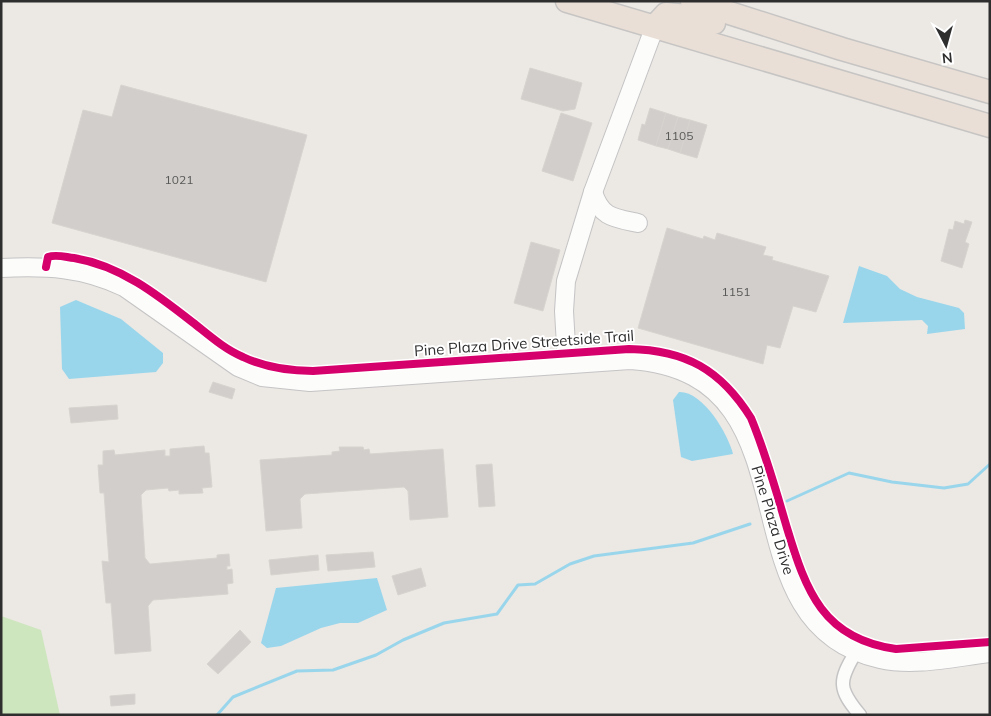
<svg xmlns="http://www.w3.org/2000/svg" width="991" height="716" viewBox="0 0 991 716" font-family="Mulish,sans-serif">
<rect width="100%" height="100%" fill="#ece8e4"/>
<path fill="#cee6be" d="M1 616 41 630 60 715H1Z"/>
<g fill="#99d6ec">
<path d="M859 266 887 276 900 289 917 297 959 308 964 313 965 329 927 334 928 326 922 320 843 323Z"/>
<path d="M76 300 121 319 163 353V363L156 372 69 379 62 369 60 307Z"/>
<path d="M679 392C703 391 728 434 733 454L692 461 681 457 673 400Z"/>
<path d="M377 578 387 610 358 623H340L321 628 281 646 267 648 261 643 276 588Z"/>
</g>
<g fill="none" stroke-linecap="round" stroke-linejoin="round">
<g stroke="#99d6ec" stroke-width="3">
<path d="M787 501 849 473 892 482 944 488 968 484 990 464"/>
<path d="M217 715 233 697 297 671 333 670 376 655 403 640 444 623 497 614 518 585 535 584 570 564 594 556 693 543 750 524"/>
</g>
</g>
<g fill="#d1cecb" stroke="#d7d4d0">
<path d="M530 68 582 83 575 109 563 111 521 99Z"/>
<path d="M121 85 307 135 266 282 52 223 83 110 112 117Z"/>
<path d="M650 108 666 113 656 146 638 140 642 124 645 125Z"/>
<path d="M561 113 592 123 573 181 542 171Z"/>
<path d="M666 113 678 117 668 149 656 146Z"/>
<path d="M678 117 690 120 680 153 668 149Z"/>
<path d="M690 120 707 125 697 158 680 153Z"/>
<path d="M965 220 972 222 965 242 969 244 962 268 941 261 949 229 953 230 955 221 964 224Z"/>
<path d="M667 228 703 239 704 236 715 240 717 233 766 247 763 255 773 257 772 260 829 276 816 312 793 306 780 348 767 345 763 364 638 328Z"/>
<path d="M531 242 560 250 543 311 514 303Z"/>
<path d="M213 382 235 389 232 399 209 392Z"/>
<path d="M117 405 118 419 71 423 69 408Z"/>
<path d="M204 446 205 453H209L212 487 202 488 203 493 179 494V490L169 491 168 488 146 490 141 495 145 558 150 564 217 558V555L229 554 230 566H227V570L232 569 233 583 227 584 228 594 153 600 148 606 151 651 115 654 111 603H106L102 561 109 562 104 493H100L98 465H103V451L114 450 115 455 165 450V456H170V449Z"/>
<path d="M339 447H363L364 450 369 449 370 454 443 449 448 517 410 520 408 491 404 487 305 494 300 499 302 528 266 531 260 460 332 455V452L340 451Z"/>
<path d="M492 464 495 506 479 507 476 465Z"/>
<path d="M373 552 375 567 328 571 326 555Z"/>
<path d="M318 555 319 570 271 575 269 560Z"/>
<path d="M421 568 426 586 398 595 392 576Z"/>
<path d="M240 630 251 642 218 674 207 664Z"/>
<path d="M135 694V704L111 706 110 696Z"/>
</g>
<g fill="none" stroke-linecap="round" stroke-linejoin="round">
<defs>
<path id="street" d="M856 652C838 681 838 689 860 715"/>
<g id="secondary">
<path d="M593 192C601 218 614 218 638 223"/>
<path d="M1 268C47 266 82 267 124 287L238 367 262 377 310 382 630 360C827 373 715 622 880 659 915 667 955 657 990 653"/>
<path d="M567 363 564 311 566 281 593 192 655 26"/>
</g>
<g id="highway">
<path d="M567 1 990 126"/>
<path d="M692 1 842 49 990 92"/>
<path d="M655 26 666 14 688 16 714 23"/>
</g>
</defs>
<use href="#street" stroke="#c5c4c5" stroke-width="15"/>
<use href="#secondary" stroke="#c5c4c5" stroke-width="20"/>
<use href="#highway" stroke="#c6c5c4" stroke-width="25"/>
<use href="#street" stroke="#fcfcfb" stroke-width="12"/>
<use href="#secondary" stroke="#fcfcfb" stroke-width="18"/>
<use href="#highway" stroke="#eadfd6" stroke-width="22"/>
<defs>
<path id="cycleway" d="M46 267 48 257C56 254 65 257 74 258 122 266 159 296 196 325 211 337 226 350 243 357 266 368 289 371 313 371L629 349C686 350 721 370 751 418 766 454 776 491 787 528 806 591 823 639 896 649L990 642"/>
</defs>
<use href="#cycleway" stroke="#fff" stroke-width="11"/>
<use href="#cycleway" stroke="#d6006c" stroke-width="8"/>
</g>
<g text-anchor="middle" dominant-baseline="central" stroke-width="4" stroke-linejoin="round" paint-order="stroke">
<g font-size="12" fill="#585857">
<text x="679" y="135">1105</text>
<text x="179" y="179">1021</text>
<text x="736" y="291">1151</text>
</g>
<g font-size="15" fill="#2e2e2e" stroke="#fff">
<text transform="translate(524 343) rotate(-4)">Pine Plaza Drive Streetside Trail</text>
<text transform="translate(773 520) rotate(73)">Pine Plaza Drive</text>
</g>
</g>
<rect width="991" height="716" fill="none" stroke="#2e2e2e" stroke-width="5"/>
<g transform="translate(946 45) rotate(174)" stroke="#ffffff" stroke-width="4" paint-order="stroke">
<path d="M0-4L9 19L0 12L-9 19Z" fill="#2e2e2e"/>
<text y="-8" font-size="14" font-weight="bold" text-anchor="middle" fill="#2e2e2e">N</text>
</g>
</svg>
